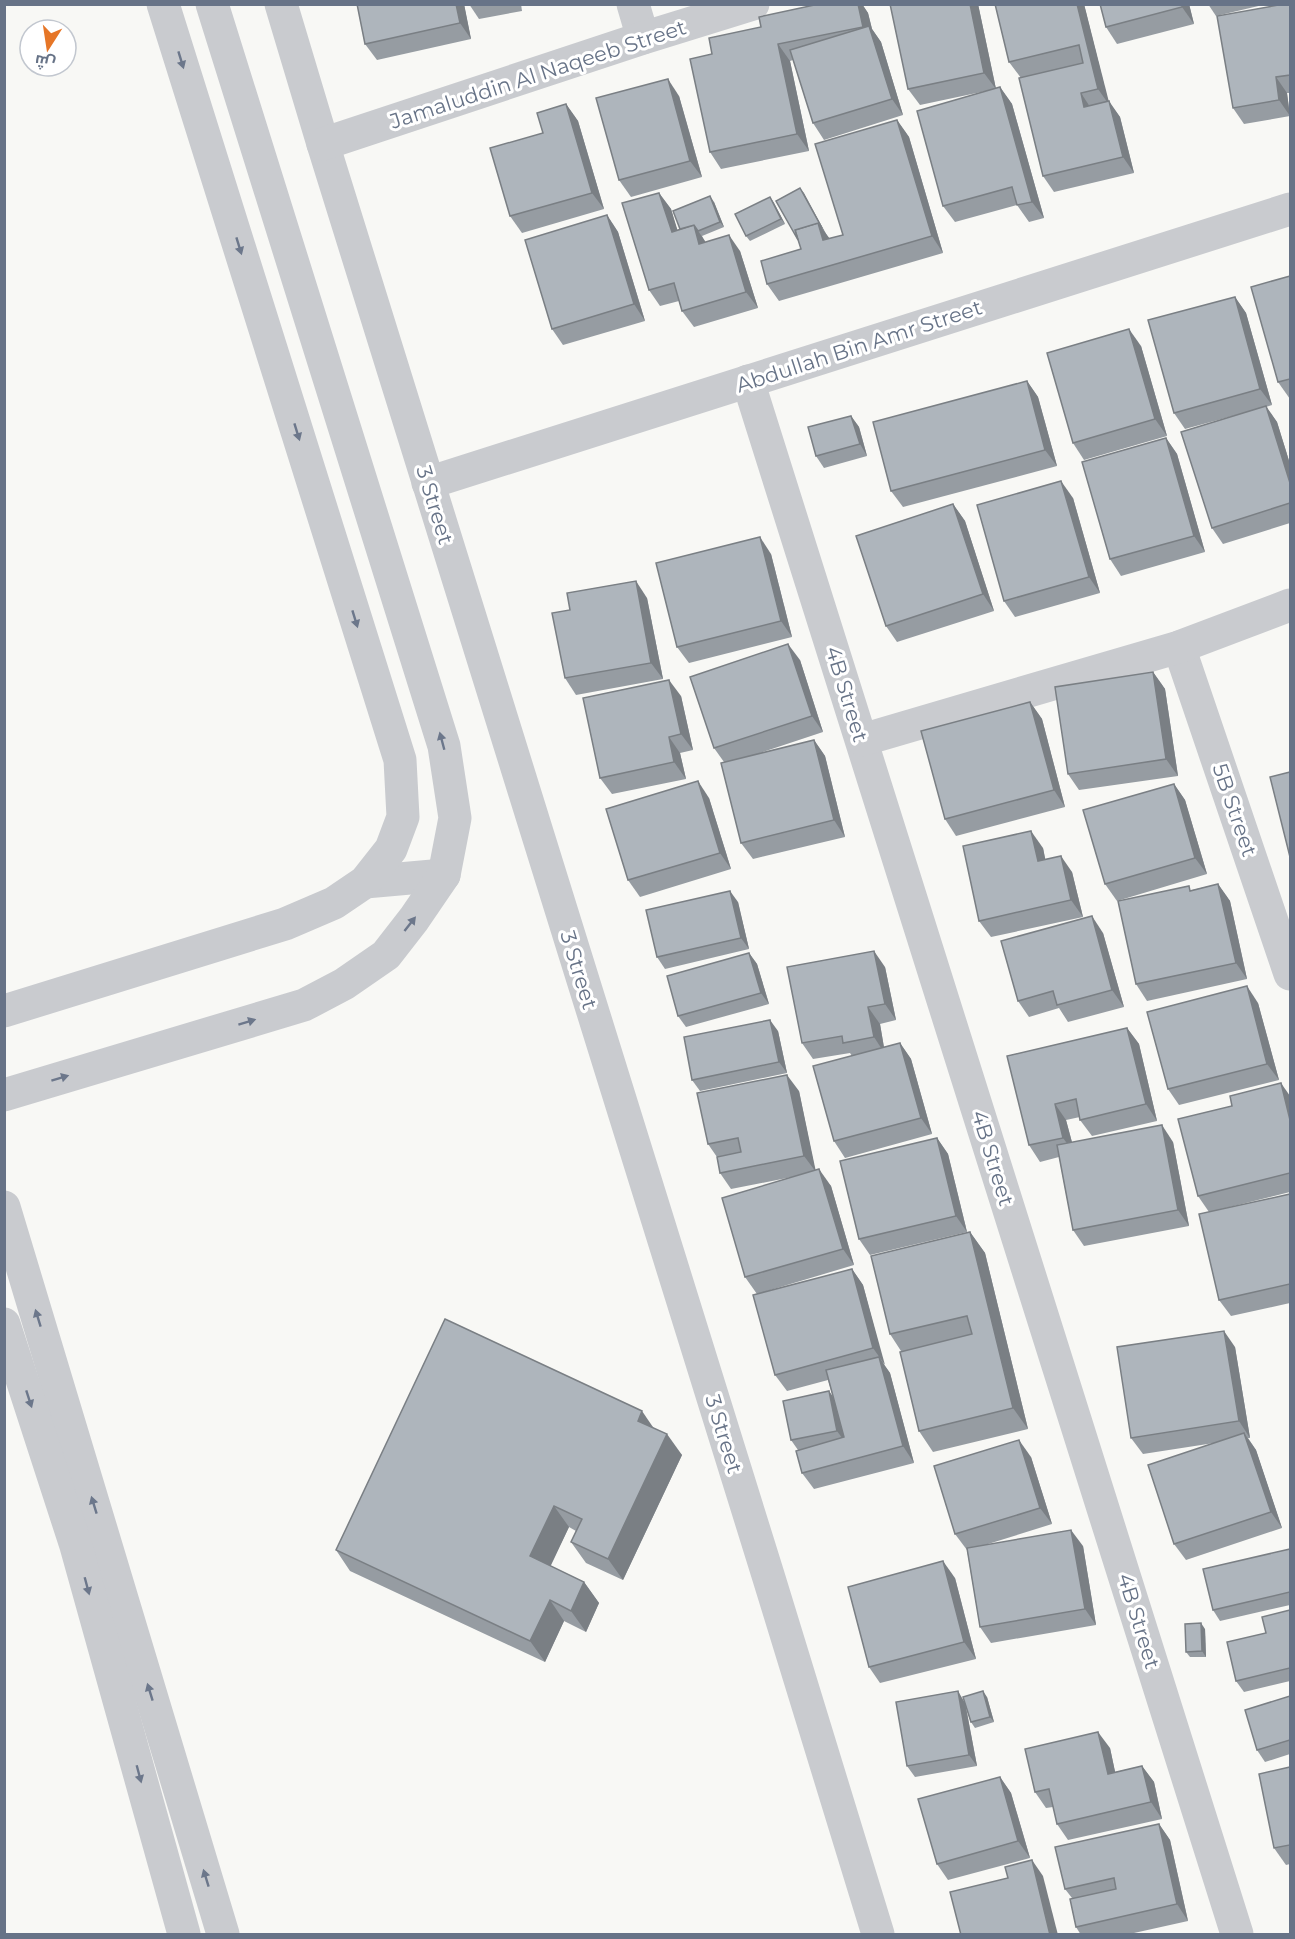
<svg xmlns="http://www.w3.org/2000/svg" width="1295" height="1939" viewBox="0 0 1295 1939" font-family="Montserrat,Cairo,sans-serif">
<rect width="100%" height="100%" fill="#f8f8f5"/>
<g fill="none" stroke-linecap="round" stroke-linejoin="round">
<g stroke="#c9cbcf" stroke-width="33">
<path d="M281 4 323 144 768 1575 878 1934"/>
<path d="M633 4 643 38"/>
<path d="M323 144 643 38 753 4"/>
<path d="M748 381 1237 1934"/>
<path d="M428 483 1290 209"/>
<path d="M1179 647 1290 974"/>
<path d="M862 740 1179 647 1290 605"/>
<path d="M365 882 444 875"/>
<path d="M4 1011 285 924 334 903 365 882 391 849 403 817 400 760 163 4"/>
<path d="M4 1095 304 1005 344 984 386 955 414 919 444 875 455 818 444 746 212 4"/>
<path d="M4 1207 223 1934"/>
<path d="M4 1324 76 1546 184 1934"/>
</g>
</g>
<g fill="#969ca2">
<path d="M357 4H464L471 39 377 60 365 44Z"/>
<path d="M469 4H521L522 11 479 19Z"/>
<path d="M819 4H862L868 13 872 29 881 42 903 115 824 140 813 123 793 60 790 61 809 151 721 169 710 152 712 54 761 27Z"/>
<path d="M978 4 996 89 1000 87 1012 104 1044 218 1029 222 1017 205 955 222 943 206 986 91 920 105 908 89Z"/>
<path d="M1084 4 1108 101 1120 117 1134 173 1054 192 1043 176 1021 78 1009 62Z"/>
<path d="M1100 4H1189L1194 24 1117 44 1106 27Z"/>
<path d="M1208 4H1267L1216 16Z"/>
<path d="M1290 4V93H1287L1290 116 1244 124 1233 108Z"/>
<path d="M679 96 702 177 631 197 619 180Z"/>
<path d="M566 104 578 121 604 209 522 233 510 216 543 133Z"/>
<path d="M897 120 909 137 943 253 779 301 767 284 801 249 800 188 829 239 843 235Z"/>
<path d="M659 193 671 209 677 230 680 229 714 202 724 227 702 236 705 242 740 251 758 308 694 327 682 311 679 301 660 306 649 290Z"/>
<path d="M770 197 774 203 785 224 750 241 746 236Z"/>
<path d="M607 215 618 232 645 321 563 345 552 329Z"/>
<path d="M1290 276V399L1278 382Z"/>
<path d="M1235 297 1246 313 1272 405 1266 407 1277 422 1290 464V523L1223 544 1212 528 1240 414 1185 429 1174 413Z"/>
<path d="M1141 346 1167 436 1084 460 1073 443Z"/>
<path d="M1027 381 1038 397 1057 466 903 507 891 491Z"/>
<path d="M851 416 859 427 867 456 824 468 816 456Z"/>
<path d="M1166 438 1177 454 1205 552 1121 576 1110 559Z"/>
<path d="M1073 498 1100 593 1015 617 1004 601Z"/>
<path d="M953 504 965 521 994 611 897 642 886 626Z"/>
<path d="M771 554 792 637 689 663 677 647Z"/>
<path d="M647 598 663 679 576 695 565 678Z"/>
<path d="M800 660 823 732 757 754 814 740 825 756 845 837 753 859 741 843 724 762 714 748Z"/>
<path d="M1153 672 1165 689 1178 776 1079 790 1068 774Z"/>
<path d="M681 696 693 750 680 753 686 779 612 794 600 778Z"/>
<path d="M1030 702 1042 719 1065 807 956 836 945 819Z"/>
<path d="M1174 784 1185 800 1207 874 1117 901 1105 884Z"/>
<path d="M709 798 731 869 640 897 628 880Z"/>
<path d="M1043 848 1045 859 1072 872 1083 917 991 937 979 921Z"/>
<path d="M1218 884 1230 901 1247 979 1147 1001 1136 984 1192 890Z"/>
<path d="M738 902 749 949 665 969 657 957Z"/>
<path d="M1103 933 1124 1007 1068 1022 1059 1008 1029 1017 1018 1001Z"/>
<path d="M749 953 757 964 769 1004 686 1027 678 1016Z"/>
<path d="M885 967 896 1020 880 1024 884 1047 900 1043 911 1059 932 1134 845 1158 834 1141 852 1056 850 1053 813 1059 802 1043Z"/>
<path d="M1258 1003 1279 1080 1179 1105 1168 1089Z"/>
<path d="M1127 1028 1139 1044 1157 1121 1092 1136 1080 1120V1117L1066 1120 1072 1142H1173L1189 1226 1084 1246 1073 1230 1059 1157 1040 1162 1029 1145 1007 1056Z"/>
<path d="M778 1031 787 1073 700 1091 692 1080Z"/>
<path d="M799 1091 815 1170 831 1186 854 1265 757 1294 745 1277 797 1176 731 1189 720 1173 717 1157 708 1144Z"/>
<path d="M1290 1096V1192L1210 1212 1290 1194V1303L1231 1316 1219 1300 1209 1212 1198 1196Z"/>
<path d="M937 1138 948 1154 967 1232 870 1255 859 1239Z"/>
<path d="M970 1232 985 1253 1028 1429 933 1452 919 1431 901 1351 890 1334Z"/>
<path d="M852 1269 863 1285 884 1365 890 1373 914 1463 814 1489 802 1473 798 1450 791 1440 829 1391 833 1397 828 1380 787 1391 775 1375Z"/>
<path d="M1235 1347 1250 1438H1248L1256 1450 1282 1528 1186 1560 1174 1544 1214 1443 1143 1454 1131 1438Z"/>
<path d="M653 1428 682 1455 623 1580 586 1563 571 1542 576 1531 569 1527 550 1566 584 1582 599 1603 586 1632 564 1621 545 1662 350 1571 336 1550Z"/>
<path d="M1031 1457 1052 1524 988 1544 1083 1546 1096 1625 991 1643 980 1627 967 1550 955 1534Z"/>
<path d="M1290 1549V1605L1220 1621 1213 1610Z"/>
<path d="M955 1578 976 1659 880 1683 869 1667Z"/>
<path d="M1290 1610V1681L1244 1692 1236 1681Z"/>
<path d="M1205 1629 1206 1657H1190L1186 1652Z"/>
<path d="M1290 1696V1754L1265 1762 1257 1750Z"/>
<path d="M987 1697 994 1722 975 1728 971 1722 966 1707 977 1766 915 1777 907 1766 964 1701Z"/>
<path d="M1110 1748 1115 1772 1142 1766 1154 1782 1162 1819 1068 1840 1057 1824 1053 1807 1046 1808 1035 1792Z"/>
<path d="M1290 1767V1864L1286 1865 1274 1848Z"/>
<path d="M1000 1777 1011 1793 1030 1858 948 1880 937 1864Z"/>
<path d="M1159 1824 1170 1840 1188 1921 1125 1935H1081L1076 1927 1072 1898 1065 1889Z"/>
</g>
<g fill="#7a7f84">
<path d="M456 4H464L471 39 460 23Z"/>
<path d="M858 4H862L868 13 872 29 881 42 903 115 892 99 863 27Z"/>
<path d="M970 4H978L996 89 984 73Z"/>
<path d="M1077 4H1084L1110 106 1098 89Z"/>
<path d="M1182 4H1189L1194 24 1182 7Z"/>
<path d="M778 44 790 61 809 151 797 134Z"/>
<path d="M1276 77 1287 93 1290 116 1279 100Z"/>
<path d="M668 79 679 96 702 177 690 161Z"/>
<path d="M1000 87 1012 104 1044 218 1032 202Z"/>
<path d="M1081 93 1092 110 1084 107Z"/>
<path d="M1109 101 1120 117 1134 173 1123 157Z"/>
<path d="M566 104 578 121 604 209 592 193Z"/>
<path d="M897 120 909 137 943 253 932 236Z"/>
<path d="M800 188 804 193 826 234 822 228Z"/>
<path d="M659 193 671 209 683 248 672 232Z"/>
<path d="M710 196 714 202 724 227 720 222Z"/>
<path d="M770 197 774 203 785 224 781 219Z"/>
<path d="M607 215 618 232 645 321 634 304Z"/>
<path d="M818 223 830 239 823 240Z"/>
<path d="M694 225 705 241 711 260 699 244Z"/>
<path d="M729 235 740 251 758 308 746 292Z"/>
<path d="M1235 297 1246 313 1272 405 1260 389Z"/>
<path d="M1129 329 1141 346 1167 436 1155 419Z"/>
<path d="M1027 381 1038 397 1057 466 1045 450Z"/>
<path d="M1266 406 1277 422 1290 464V483Z"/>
<path d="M851 416 859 427 867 456 860 444Z"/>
<path d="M1166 438 1177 454 1205 552 1194 536Z"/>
<path d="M1061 481 1073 498 1100 593 1089 577Z"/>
<path d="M953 504 965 521 994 611 983 594Z"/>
<path d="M760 537 771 554 792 637 781 621Z"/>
<path d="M636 581 647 598 663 679 651 663Z"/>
<path d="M788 644 800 660 823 732 812 716Z"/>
<path d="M1153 672 1165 689 1178 776 1166 759Z"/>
<path d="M669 680 681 696 693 750 681 734Z"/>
<path d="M1030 702 1042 719 1065 807 1054 790Z"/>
<path d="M669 737 680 753 686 779 674 762Z"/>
<path d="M814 740 825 756 845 837 834 820Z"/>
<path d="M698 781 709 798 731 869 720 853Z"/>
<path d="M1174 784 1185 800 1207 874 1195 858Z"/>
<path d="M1031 831 1043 848 1049 877 1038 861Z"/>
<path d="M1061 856 1072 872 1083 917 1071 900Z"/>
<path d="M1218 884 1230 901 1247 979 1236 963Z"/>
<path d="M730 891 738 902 749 949 741 938Z"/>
<path d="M1092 916 1103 933 1124 1007 1112 990Z"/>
<path d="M874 951 885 967 896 1020 885 1004Z"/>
<path d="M749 953 757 964 769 1004 761 993Z"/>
<path d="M1247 986 1258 1003 1279 1080 1267 1064Z"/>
<path d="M868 1007 880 1024 885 1054 874 1037Z"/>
<path d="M770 1020 778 1031 787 1073 779 1062Z"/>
<path d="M1127 1028 1139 1044 1157 1121 1146 1104Z"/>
<path d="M900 1043 911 1059 932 1134 921 1118Z"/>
<path d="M787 1075 799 1091 816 1172 804 1156Z"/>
<path d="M1281 1083 1290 1096V1120Z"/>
<path d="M1055 1104 1066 1120 1075 1154 1063 1138Z"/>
<path d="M1162 1125 1173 1142 1189 1226 1178 1210Z"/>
<path d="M937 1138 948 1154 967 1232 956 1216Z"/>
<path d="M819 1169 831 1186 854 1265 843 1249Z"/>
<path d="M970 1232 985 1253 1028 1429 1013 1408Z"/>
<path d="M852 1269 863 1285 885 1365 873 1348Z"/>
<path d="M1224 1331 1235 1347 1250 1438 1239 1421Z"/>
<path d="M879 1357 890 1373 914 1463 903 1446Z"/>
<path d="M829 1391 837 1403 845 1442 837 1431Z"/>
<path d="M642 1411 657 1433 638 1421Z"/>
<path d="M1244 1433 1256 1450 1282 1528 1271 1512Z"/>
<path d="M667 1434 682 1455 623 1580 608 1559Z"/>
<path d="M1019 1440 1031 1457 1052 1524 1040 1508Z"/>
<path d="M554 1506 569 1527 545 1578 530 1556Z"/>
<path d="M1071 1530 1083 1546 1096 1625 1085 1609Z"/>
<path d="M943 1561 955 1578 976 1659 964 1642Z"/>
<path d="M584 1582 599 1603 586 1632 571 1611Z"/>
<path d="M550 1600 564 1621 545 1662 530 1641Z"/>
<path d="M1201 1623 1205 1629 1206 1657 1202 1651Z"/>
<path d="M958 1691 965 1703 977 1766 969 1755Z"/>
<path d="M983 1691 987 1697 994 1722 990 1717Z"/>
<path d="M1098 1732 1110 1748 1119 1790 1108 1774Z"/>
<path d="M1142 1766 1154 1782 1162 1819 1151 1802Z"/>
<path d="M1000 1777 1011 1793 1030 1858 1018 1841Z"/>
<path d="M1159 1824 1170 1840 1188 1921 1177 1904Z"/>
<path d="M1032 1860 1043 1876 1058 1935H1050Z"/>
</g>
<g fill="#aeb5bc" stroke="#7a7f84" stroke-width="1.5">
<path d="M357 4H456L460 23 365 44Z"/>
<path d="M819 4H858L863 27 778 44 797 134 710 152 690 59 712 54 709 38 761 27 759 17Z"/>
<path d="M890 4H970L984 73 908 89Z"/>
<path d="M995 4H1077L1098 89 1081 93 1084 107 1109 101 1123 157 1043 176 1019 78 1083 63 1079 45 1009 62Z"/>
<path d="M1100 4H1182V7L1106 27Z"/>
<path d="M1284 4H1290V75L1276 77 1279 100 1233 108 1217 16Z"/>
<path d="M869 26 892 99 813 123 790 50Z"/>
<path d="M668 79 690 161 619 180 596 98Z"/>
<path d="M1000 87 1032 202 1017 205 1012 187 943 206 917 111Z"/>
<path d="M566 104 592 193 510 216 490 148 543 133 537 113Z"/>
<path d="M897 120 932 236 767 284 761 261 801 249 795 230 818 223 823 240 843 235 815 144Z"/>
<path d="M800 188 822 228 818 223 795 230 798 240 776 201Z"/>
<path d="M659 193 672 232 694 225 699 244 729 235 746 292 682 311 674 283 649 290 622 203Z"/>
<path d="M710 196 720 222 698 231 694 225 680 229 673 211Z"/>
<path d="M770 197 781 219 746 236 735 214Z"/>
<path d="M607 215 634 304 552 329 525 240Z"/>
<path d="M1290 276V379L1278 382 1251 287Z"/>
<path d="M1235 297 1260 389 1174 413 1148 320Z"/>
<path d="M1129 329 1155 419 1073 443 1047 353Z"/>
<path d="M1027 381 1045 450 891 491 873 422Z"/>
<path d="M1266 406 1290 483V503L1212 528 1181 432Z"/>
<path d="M851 416 860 444 816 456 808 427Z"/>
<path d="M1166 438 1194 536 1110 559 1082 462Z"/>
<path d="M1061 481 1089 577 1004 601 977 505Z"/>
<path d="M953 504 983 594 886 626 856 536Z"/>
<path d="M760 537 781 621 677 647 656 563Z"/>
<path d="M636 581 651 663 565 678 552 613 570 610 567 593Z"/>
<path d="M788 644 812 716 714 748 690 677Z"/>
<path d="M1153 672 1166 759 1068 774 1055 687Z"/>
<path d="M669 680 681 734 669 737 674 762 600 778 583 698Z"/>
<path d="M1030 702 1054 790 945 819 921 731Z"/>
<path d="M814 740 834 820 741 843 721 763Z"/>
<path d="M1290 772V857L1270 777Z"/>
<path d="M698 781 720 853 628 880 606 809Z"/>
<path d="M1174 784 1195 858 1105 884 1083 810Z"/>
<path d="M1031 831 1038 861 1061 856 1071 900 979 921 963 846Z"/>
<path d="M1218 884 1236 963 1136 984 1118 901 1189 886 1190 891Z"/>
<path d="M730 891 741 938 657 957 646 910Z"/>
<path d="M1092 916 1112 990 1057 1005 1053 991 1018 1001 1001 941Z"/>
<path d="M874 951 885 1004 868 1007 874 1037 843 1043 842 1036 802 1043 787 967Z"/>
<path d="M749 953 761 993 678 1016 667 976Z"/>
<path d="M1247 986 1267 1064 1168 1089 1147 1012Z"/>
<path d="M770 1020 779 1062 692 1080 684 1037Z"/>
<path d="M1127 1028 1146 1104 1080 1120 1076 1099 1055 1104 1063 1138 1029 1145 1007 1056Z"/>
<path d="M900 1043 921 1118 834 1141 813 1066Z"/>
<path d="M787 1075 804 1156 720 1173 717 1157 741 1152 738 1138 708 1144 697 1093Z"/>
<path d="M1281 1083 1290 1120V1173L1198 1196 1178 1119 1232 1106 1230 1096Z"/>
<path d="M1162 1125 1178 1210 1073 1230 1057 1145Z"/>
<path d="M937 1138 956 1216 859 1239 840 1161Z"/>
<path d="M819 1169 843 1249 745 1277 722 1198Z"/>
<path d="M1290 1194V1284L1219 1300 1199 1214Z"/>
<path d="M970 1232 1013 1408 919 1431 900 1352 972 1334 967 1316 890 1334 871 1256Z"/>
<path d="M852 1269 873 1348 775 1375 753 1295Z"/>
<path d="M445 1319 642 1411 638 1421 667 1434 608 1559 571 1542 582 1519 554 1506 530 1556 584 1582 571 1611 550 1600 530 1641 336 1550Z"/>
<path d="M1224 1331 1239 1421 1131 1438 1117 1347Z"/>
<path d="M879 1357 903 1446 802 1473 796 1451 844 1437 826 1370Z"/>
<path d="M829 1391 837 1431 791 1440 783 1401Z"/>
<path d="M1244 1433 1271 1512 1174 1544 1148 1465Z"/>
<path d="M1019 1440 1040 1508 955 1534 934 1466Z"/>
<path d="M1071 1530 1085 1609 980 1627 967 1548Z"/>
<path d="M1290 1549V1592L1213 1610 1203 1569Z"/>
<path d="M943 1561 964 1642 869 1667 848 1587Z"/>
<path d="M1290 1610V1668L1236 1681 1227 1642 1266 1633 1262 1617Z"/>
<path d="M1201 1623 1202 1651 1186 1652 1185 1624Z"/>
<path d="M958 1691 969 1755 907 1766 896 1702Z"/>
<path d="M983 1691 990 1717 971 1722 963 1697Z"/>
<path d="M1290 1696V1740L1257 1750 1245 1710Z"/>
<path d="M1098 1732 1108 1774 1142 1766 1151 1802 1057 1824 1049 1789 1035 1792 1025 1749Z"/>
<path d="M1290 1767V1845L1274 1848 1259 1774Z"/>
<path d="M1000 1777 1018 1841 937 1864 918 1799Z"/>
<path d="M1159 1824 1177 1904 1076 1927 1070 1899 1116 1889 1114 1878 1065 1889 1055 1847Z"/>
<path d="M1032 1860 1050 1935H961L950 1892 1008 1878 1005 1867Z"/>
</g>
<defs><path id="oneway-solid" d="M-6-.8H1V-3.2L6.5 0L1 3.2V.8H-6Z" transform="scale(1.5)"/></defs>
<g fill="#6c778b">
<use href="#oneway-solid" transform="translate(181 60) rotate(73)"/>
<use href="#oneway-solid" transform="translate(239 246) rotate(73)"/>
<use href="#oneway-solid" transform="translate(297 432) rotate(73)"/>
<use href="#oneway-solid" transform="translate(355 619) rotate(73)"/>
<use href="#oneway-solid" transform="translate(442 741) rotate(-105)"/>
<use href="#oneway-solid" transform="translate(410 924) rotate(-52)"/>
<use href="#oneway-solid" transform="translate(247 1022) rotate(-17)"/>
<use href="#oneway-solid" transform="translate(60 1078) rotate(-17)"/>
<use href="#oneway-solid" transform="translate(38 1318) rotate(-107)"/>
<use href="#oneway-solid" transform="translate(29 1399) rotate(72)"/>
<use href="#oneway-solid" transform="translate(94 1505) rotate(-107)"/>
<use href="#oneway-solid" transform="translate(87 1586) rotate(75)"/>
<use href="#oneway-solid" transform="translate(150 1692) rotate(-107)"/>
<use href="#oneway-solid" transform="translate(139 1774) rotate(75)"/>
<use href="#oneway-solid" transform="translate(206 1878) rotate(-107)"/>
</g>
<g text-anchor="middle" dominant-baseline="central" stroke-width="6" stroke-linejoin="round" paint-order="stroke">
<g font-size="21" fill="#677387" stroke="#fff">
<text transform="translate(538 74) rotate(-18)">Jamaluddin Al Naqeeb Street</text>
<text transform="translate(859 346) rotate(-18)">Abdullah Bin Amr Street</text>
<text transform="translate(435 505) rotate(73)">3 Street</text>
<text transform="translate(847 694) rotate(73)">4B Street</text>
<text transform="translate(1235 810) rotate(71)">5B Street</text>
<text transform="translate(579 970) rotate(73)">3 Street</text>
<text transform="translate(993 1158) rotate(73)">4B Street</text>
<text transform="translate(724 1434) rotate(73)">3 Street</text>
<text transform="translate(1139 1621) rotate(73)">4B Street</text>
</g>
</g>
<rect width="1295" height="1939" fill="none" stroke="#677387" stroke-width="12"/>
<g transform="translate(48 48) rotate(192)"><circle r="28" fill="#ffffff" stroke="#c2c7cf" stroke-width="1.5"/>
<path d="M0-4.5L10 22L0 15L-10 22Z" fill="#e67627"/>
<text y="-9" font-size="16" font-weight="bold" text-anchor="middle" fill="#677387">ش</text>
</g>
</svg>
